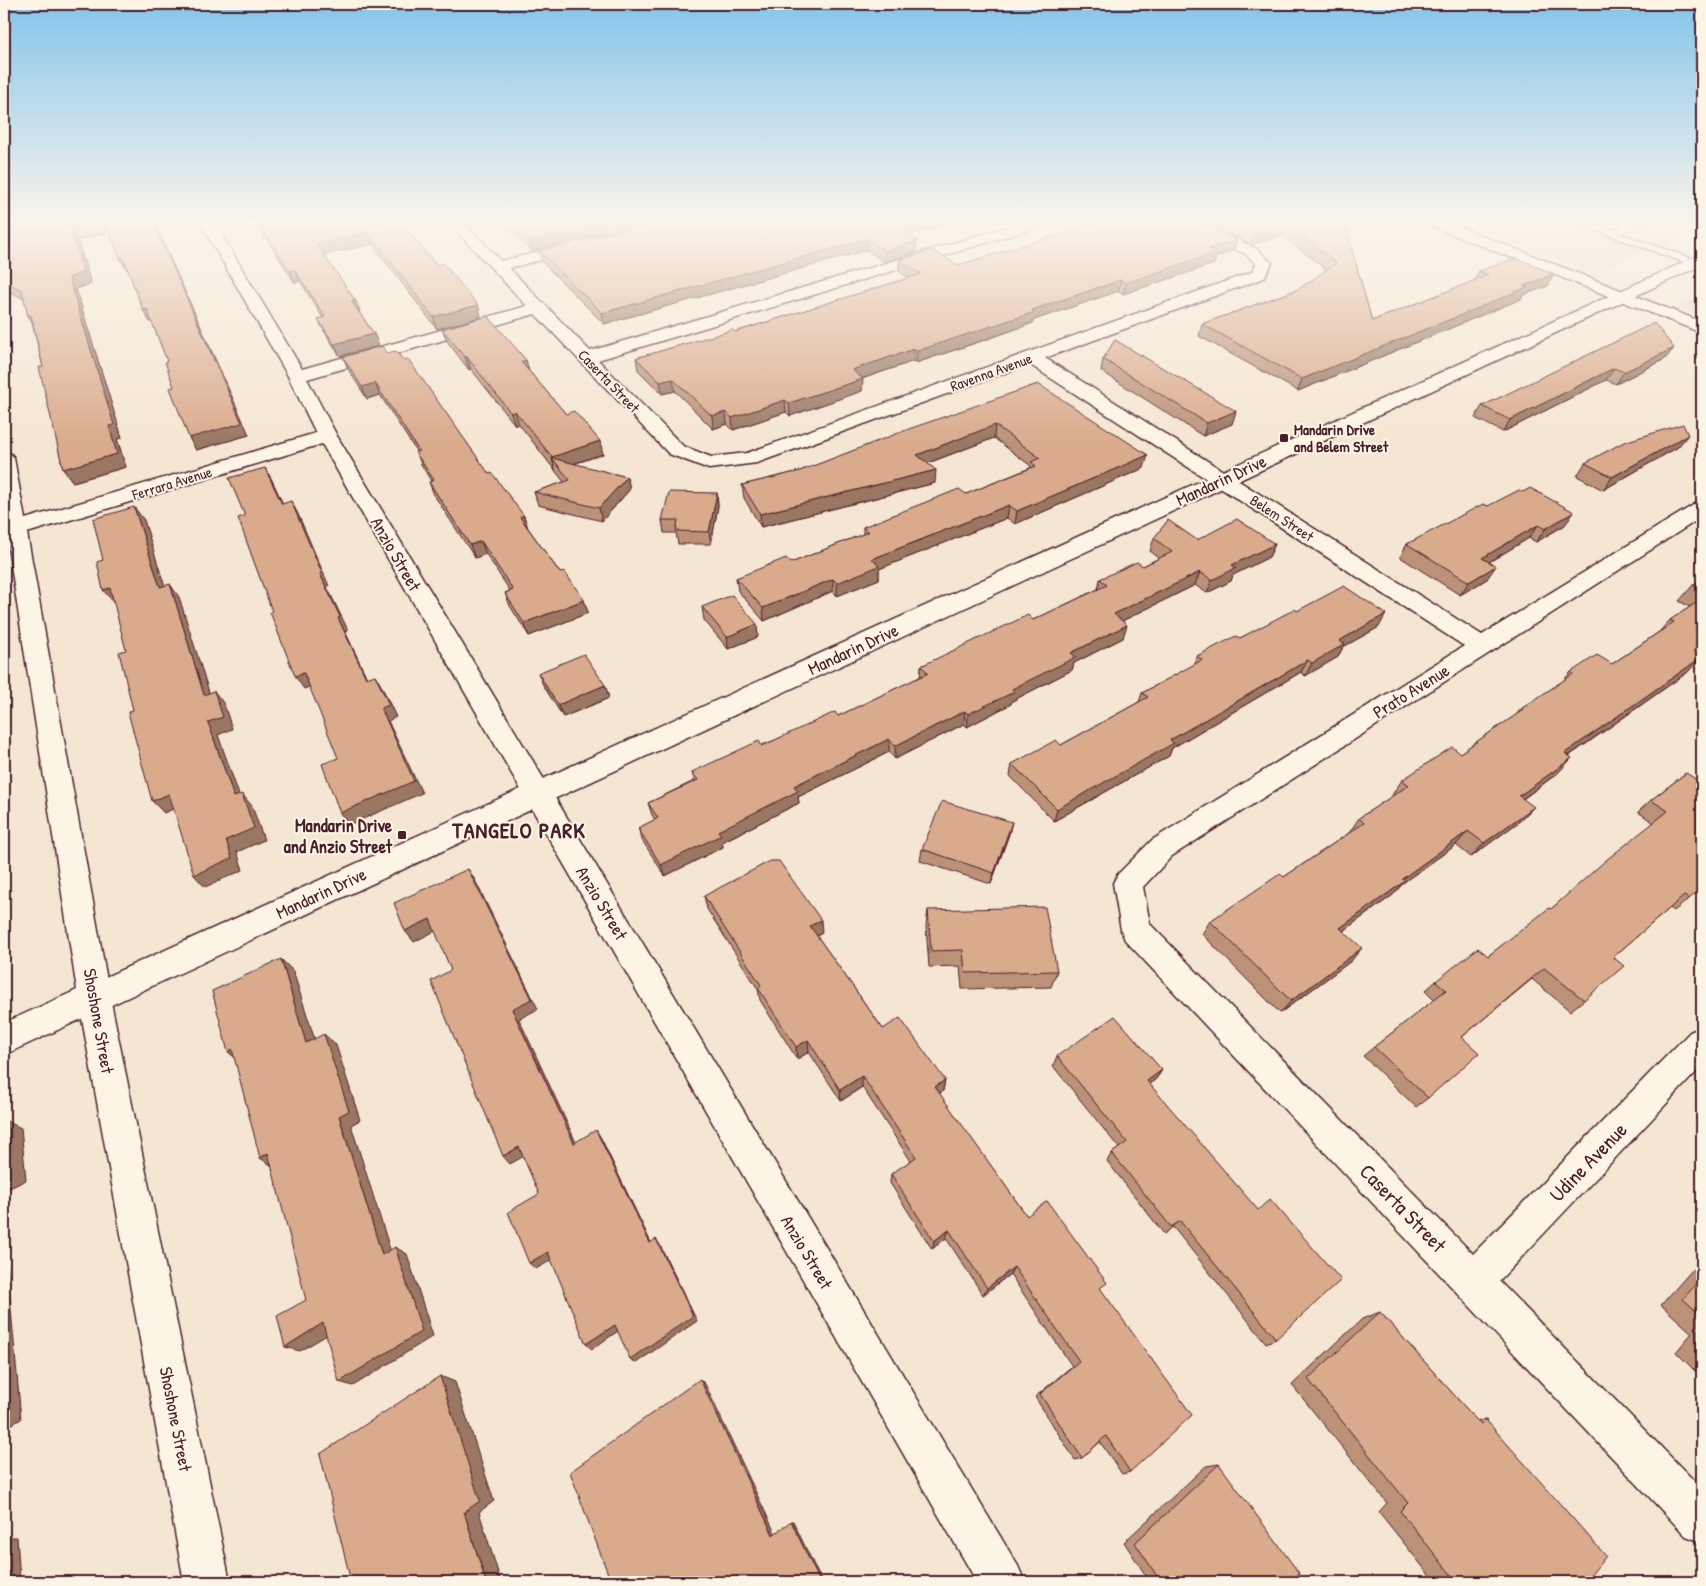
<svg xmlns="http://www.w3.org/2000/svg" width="1706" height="1586" viewBox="0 0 1706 1586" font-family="'Patrick Hand',sans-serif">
<rect width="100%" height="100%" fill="#f5e6d3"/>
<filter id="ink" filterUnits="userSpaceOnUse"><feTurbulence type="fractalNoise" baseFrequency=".02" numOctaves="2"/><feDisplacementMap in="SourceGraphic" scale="10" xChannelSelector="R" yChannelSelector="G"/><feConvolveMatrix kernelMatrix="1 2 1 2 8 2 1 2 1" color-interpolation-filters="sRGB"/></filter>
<g filter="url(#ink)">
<g fill="#edd4be">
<path d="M1461 222H1702V226L1592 273Z"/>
<path d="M1702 295V316L1677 307Z"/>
</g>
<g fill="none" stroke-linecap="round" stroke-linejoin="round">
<defs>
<path id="service" d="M1574 222H1589L1612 230 1631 222H1644L1621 234 1699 261 1700 263 1699 265H1691Z"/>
<g id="minor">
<path d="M200 222H214L302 369 527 306 448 222H463L501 261 575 243 580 244 582 247 580 250 509 268 590 351 1024 222H1047L1045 225 598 360 683 446 711 457 747 453 1252 272 1256 264 1247 255 1183 225 1181 222H1200L1257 249 1272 263 1264 278 1045 358 1482 635 1695 504 1702 502V517L1172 856 1143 887 1150 924 1473 1254 1690 1032 1702 1027V1066L1499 1281 1702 1489V1542L1686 1536 1125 940 1121 930 1113 883 1118 874 1152 840 1464 646 1029 364 757 463 709 469 669 454 535 314 307 379 337 436 1018 1566 1025 1582H977L322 444 27 533 110 997 230 1582H184L78 997 4 520V452L11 454 14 458 25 519 316 433 288 376Z"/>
<path d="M1427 222H1447L1702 322V333L1429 225Z"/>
</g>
<path id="tertiary" d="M1702 254V265L4 1055V1023Z"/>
</defs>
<use href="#service" stroke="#4a1f2b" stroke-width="3"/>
<use href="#minor" stroke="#4a1f2b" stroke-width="3"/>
<use href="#tertiary" stroke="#4a1f2b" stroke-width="3"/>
<use href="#service" fill="#fcf5e5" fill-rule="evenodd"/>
<use href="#minor" fill="#fcf5e5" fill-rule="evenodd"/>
<use href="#tertiary" fill="#fcf5e5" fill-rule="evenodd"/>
</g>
<g fill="#bb9278" stroke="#4a1f2b">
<path d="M4 222H154L249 435 196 450 174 387 167 361 152 322H150L143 310 128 270H127L120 258 109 231 78 241 91 284 76 289 122 438 117 439 126 467 73 482 63 469 43 367 32 322 28 316 24 299 4 289Z"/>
<path d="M256 222H403L406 229 436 265 478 305 481 317 437 329 372 244 324 255 355 300 360 311 359 312 374 334 379 346 340 356 324 331 318 319 323 318 300 281 295 283Z"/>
<path d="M502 222H649L531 251Z"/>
<path d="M956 222 907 235 917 241 916 252 884 262 867 250 604 324 542 262 539 251Z"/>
<path d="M1204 222H1344L1372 321 1474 281 1479 271 1548 286 1523 295 1521 299 1470 320 1298 391 1199 336 1202 324 1299 289 1327 270 1282 235 1252 245Z"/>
<path d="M1237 240 1233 251 1216 257 1214 264 1123 294 1119 291 1034 320 1033 323 988 339 916 363 914 361 862 379V391L790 416 786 412 733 430 727 424 713 429 675 391 662 394 638 370 636 358 735 332 909 278 899 271V260L958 265Z"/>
<path d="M442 329 526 360 529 371 566 414 603 454 574 464 627 477 630 489 602 521 538 505 534 492 564 482 519 424 515 425 471 369 469 370 447 341Z"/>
<path d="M1674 348 1665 359 1616 384 1606 380 1503 432 1475 418 1482 406Z"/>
<path d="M387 353 524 516 528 528 560 573 584 600 588 613 529 636 510 606 505 593 510 591 486 554 475 558 434 495 429 482 431 481 421 464 416 451 380 395 367 399 348 369 343 357Z"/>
<path d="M1103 359 1236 411 1232 424 1203 436 1101 371Z"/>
<path d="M1038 384 1144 468 1015 524 1007 518 879 569V579L837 596 833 591 764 621 738 591 736 578 791 563 863 534V527L966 494 1030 468 1031 466 994 438 928 463 935 483 761 527 744 498 742 485 800 471Z"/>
<path d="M1678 447 1603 490 1577 476 1585 463Z"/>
<path d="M717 493 718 506 711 544H678L676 533H664L662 520Z"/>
<path d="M1488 506 1565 525 1536 542 1529 538 1489 562 1487 579 1460 595 1400 557 1407 544Z"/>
<path d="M1154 538 1275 544 1269 557 1233 575 1231 581 1207 593 1195 585 1122 621 1123 638 1074 663 1072 670 1012 701 1011 704 967 727 964 724 895 759 889 752 798 797 799 803 722 842 723 847 665 876 642 840 638 828 655 820 652 815 648 803 694 781 692 772 838 716 920 677 921 666 1033 620 1098 589 1100 579 1143 566 1159 558 1150 551Z"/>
<path d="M1702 579V649L1696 653 1688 672 1569 756 1558 773 1523 799 1520 821 1471 857 1456 845 1405 881 1393 895 1343 931 1351 961 1280 1013 1202 934 1210 921 1284 877 1349 833 1359 818 1393 796 1392 795 1402 780 1460 753 1516 715 1521 709 1563 681 1571 672 1612 664 1659 632 1670 620 1690 607 1679 601 1693 585Z"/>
<path d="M702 607 758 637 728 649 704 620Z"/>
<path d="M1297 611 1379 627 1343 647 1338 657 1305 676 1301 672 1172 748 1169 756 1054 821 1010 776 1012 764 1061 745 1139 702 1142 693 1194 665 1197 656 1240 638Z"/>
<path d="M538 673 605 685 609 698 563 717 543 685Z"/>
<path d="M1686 773 1698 849 1689 899 1674 911 1670 908 1613 957 1584 1000 1570 1011 1532 979 1462 1037 1428 1098 1416 1107 1363 1056 1374 1047 1434 1000 1425 991 1436 981 1488 956 1551 909 1654 823 1638 812 1651 800Z"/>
<path d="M1009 834 991 884 920 861 922 849Z"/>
<path d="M704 896 822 933 817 936 883 1029 945 1080 943 1091 939 1094 1027 1216 1100 1289 1130 1472 1122 1474 1100 1442 1082 1458 1075 1460 1035 1397 1072 1366 1010 1274 983 1295 946 1238 932 1249 890 1183 891 1174 911 1161 862 1087 841 1101 809 1052 797 1059 760 1000 758 989 707 909Z"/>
<path d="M928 910 1057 971 1051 987 962 989 960 966 929 967 926 926Z"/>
<path d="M1057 1056 1162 1070 1156 1079 1149 1084 1276 1339 1266 1343 1173 1227 1164 1234 1107 1161 1112 1153 1119 1148 1053 1066Z"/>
<path d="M1702 1259V1378L1676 1352 1692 1333 1661 1305Z"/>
<path d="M1380 1312 1477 1421 1486 1420 1585 1582H1435L1379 1512 1387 1503 1292 1385 1362 1319Z"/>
<path d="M1219 1464 1290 1582H1150L1124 1542 1206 1466Z"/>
</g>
<g fill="#997762" stroke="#4a1f2b">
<path d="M95 222H106L111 230 78 241 91 284 76 289 122 438 117 439 126 467 73 482 63 469 109 426 69 278 71 230Z"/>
<path d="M153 222H154L249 435 196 450 189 438Z"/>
<path d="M605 222H649L531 251 529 241Z"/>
<path d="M918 222H956L895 239V228Z"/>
<path d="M1286 224 1282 235 1252 245 1255 233Z"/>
<path d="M368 232 372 244 321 255 316 244Z"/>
<path d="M867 239V250L604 324 602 313Z"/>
<path d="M1237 240 1233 251 1216 257 1214 264 1123 294 1126 283 1209 249Z"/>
<path d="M917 241 916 252 884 262 885 251Z"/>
<path d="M123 257 130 269 127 270 120 258Z"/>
<path d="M295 270 300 281 295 283 290 271Z"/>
<path d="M1554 274 1548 286 1523 295 1521 299 1298 391 1302 379 1524 286Z"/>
<path d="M1121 280 1119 291 1034 320 1033 323 916 363 917 351 1032 310Z"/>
<path d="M355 300 360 311 356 312 351 301Z"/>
<path d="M478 305 481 317 437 329 433 317Z"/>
<path d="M147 309 154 321 150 322 143 310Z"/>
<path d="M374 334 379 346 340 356 334 344Z"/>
<path d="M1674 348 1665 359 1616 384 1624 372Z"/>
<path d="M914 349V361L852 382V370Z"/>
<path d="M465 357H467L471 369 469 370Z"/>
<path d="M526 360 529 373 521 362Z"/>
<path d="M1614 368 1606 380 1503 432 1510 420Z"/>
<path d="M673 379 675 391 662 394 660 382Z"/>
<path d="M863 379 862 391 790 416 789 403Z"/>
<path d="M375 383 380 395 367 399 362 387Z"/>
<path d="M785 400 786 412 733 430 732 418Z"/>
<path d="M515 411 519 424 515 425 511 413Z"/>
<path d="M1236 411 1232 424 1203 436 1207 423Z"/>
<path d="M726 412 727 424 713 429 712 416Z"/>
<path d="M995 425 994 438 917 467V455Z"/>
<path d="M1688 435 1678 447 1603 490 1612 477Z"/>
<path d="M600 441 603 454 560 468 552 458 555 470 552 457Z"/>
<path d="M1148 455 1144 468 1015 524 1017 511Z"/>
<path d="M265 468 272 480 289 517 282 504Z"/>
<path d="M936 470 935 483 761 527 760 514Z"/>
<path d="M627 477 630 489 602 521 599 508Z"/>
<path d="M717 493 718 506 711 544 709 532Z"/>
<path d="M291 501 298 514 329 586 327 587 348 630 345 631 373 691 366 678 338 618Z"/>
<path d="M1009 505 1007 518 879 569V579L837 596V583L872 559Z"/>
<path d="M134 507 144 520 169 600 160 587Z"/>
<path d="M1574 512 1565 525 1536 542 1545 529Z"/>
<path d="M524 516 528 529 520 517Z"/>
<path d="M1538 525 1529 538 1474 571 1482 558Z"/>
<path d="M481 541 486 554 475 558 470 545Z"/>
<path d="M1275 544 1269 557 1233 575 1231 581 1207 593 1212 580 1232 565Z"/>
<path d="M1496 566 1487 579 1460 595 1469 582Z"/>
<path d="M1200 572 1195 585 1110 627 1114 614Z"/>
<path d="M833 579V591L764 621 763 608Z"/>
<path d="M170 584 179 597 214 708 204 695Z"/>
<path d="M110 588 120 600 114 603 103 590Z"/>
<path d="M584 600 588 613 529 636 524 623Z"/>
<path d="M1386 614 1379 627 1343 647 1338 657 1305 676 1312 663 1339 641Z"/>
<path d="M757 624 758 637 728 649 727 637Z"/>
<path d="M1127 625 1123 638 1074 663 1072 670 1012 701 1011 704 967 727 968 714 1071 653Z"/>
<path d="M1702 644V649L1678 666 1693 651Z"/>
<path d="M1702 657 1688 672 1551 768 1565 753Z"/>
<path d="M1308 660 1301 672 1172 748 1169 756 1054 821 1057 809 1170 740Z"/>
<path d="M304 673 312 686 304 689 295 676Z"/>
<path d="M375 675 382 687 396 717 388 721 422 793 349 825 340 813 381 708Z"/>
<path d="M605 685 609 698 563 717 558 705Z"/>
<path d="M214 691 224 704 232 729 218 735 244 809 234 797 208 722Z"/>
<path d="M965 711 964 724 895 759V746Z"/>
<path d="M889 739V752L798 797 799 803 722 842 723 847 665 876 661 865 718 831 794 786Z"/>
<path d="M1572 758 1558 773 1506 811 1519 796Z"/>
<path d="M169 794 180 806 164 813 152 801Z"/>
<path d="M242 794 252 806 264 840 237 852 243 870 205 887 194 875 226 840Z"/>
<path d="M1534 807 1520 821 1471 857 1484 843Z"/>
<path d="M1012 822 1009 834 991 884 994 873Z"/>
<path d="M1468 831 1456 845 1390 892 1402 879Z"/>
<path d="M468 869 475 880 538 1009 519 1019 580 1151 574 1143 512 1009Z"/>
<path d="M1405 881 1393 895 1329 941 1340 928Z"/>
<path d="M430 919 437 930 414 942 405 931Z"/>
<path d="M821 920 822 933 811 939 810 926Z"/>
<path d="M1362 948 1351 961 1280 1013 1291 1001Z"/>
<path d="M281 959 293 971 319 1053 306 1043Z"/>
<path d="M324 1034 336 1045 360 1120 351 1125 394 1262 382 1255 339 1116Z"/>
<path d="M808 1040 809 1052 797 1059 796 1047Z"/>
<path d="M232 1049 242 1063 228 1052Z"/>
<path d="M1162 1070 1156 1079 1141 1090 1147 1081Z"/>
<path d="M862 1076V1087L841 1101 840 1090Z"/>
<path d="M945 1080 943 1091 933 1098 935 1087Z"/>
<path d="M4 1120 21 1128 26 1180 4 1191Z"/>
<path d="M596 1130 601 1138 654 1249 650 1243Z"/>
<path d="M519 1147 526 1155 510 1164 503 1156Z"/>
<path d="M268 1153 274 1167 260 1158Z"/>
<path d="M949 1230 946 1238 932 1249 934 1241Z"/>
<path d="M656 1239 660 1245 697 1321 636 1363 630 1359Z"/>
<path d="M395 1247 407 1254 433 1336 353 1386 339 1382Z"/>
<path d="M548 1252 555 1258 536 1269 529 1263Z"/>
<path d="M4 1264 7 1265 21 1419 4 1429Z"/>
<path d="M1014 1267 1010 1274 983 1295 987 1288Z"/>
<path d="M323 1323 337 1329 300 1351 285 1347Z"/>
<path d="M615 1325 621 1329 592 1349 586 1344Z"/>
<path d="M440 1376 455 1382 494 1501 479 1512 501 1582H486L464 1512Z"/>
<path d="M700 1379 705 1384 776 1535H773Z"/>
<path d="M791 1521H793L822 1582H820Z"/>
<path d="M4 1537H17L20 1582H4Z"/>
</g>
<g fill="#daaa8c" stroke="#4a1f2b">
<path d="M4 222H95L71 230 83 272 69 278 114 425 109 426 117 454 63 469 39 367H43L31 315 28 316 22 290 4 281Z"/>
<path d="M106 222H153L242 423 189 438 170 388 174 387 165 362 167 361 147 309 143 310 123 257 120 258Z"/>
<path d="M258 222H403L404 223 401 224 436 265 443 263 478 305 433 317 368 232 316 244 355 300 351 301 374 334 334 344 318 319 325 317 295 270 290 271Z"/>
<path d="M509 222H605L529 241Z"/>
<path d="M656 222H918L895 228 917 241 885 251 867 239 602 313 539 251Z"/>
<path d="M1100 222H1199L1237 240 1209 249 1217 252 1126 283 1121 280 1032 310 1035 312 989 327 917 351 914 349 852 370 863 379 789 403 785 400 732 418 726 412 712 416 673 379 660 382 636 358 733 330 735 332 921 274 899 260 932 250 958 265Z"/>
<path d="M1231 222H1344L1372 321 1488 275 1479 271 1516 258 1554 274 1524 286 1527 287 1476 309 1302 379 1202 324 1299 289 1336 263 1286 224 1255 233Z"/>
<path d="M488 316 526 360 521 362 566 414 574 411 600 441 552 457 515 411 511 413 467 357H465L442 329Z"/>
<path d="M1654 323 1674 348 1624 372 1614 368 1510 420 1482 406Z"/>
<path d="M1115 340 1236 411 1207 423 1103 359Z"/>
<path d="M382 346 387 353 396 351 403 360 408 359 489 474 492 473 524 516 520 517 560 573 564 571 584 600 524 623 505 593 513 590 481 541 470 545 429 482 434 480 415 452 419 451 375 383 362 387 343 357Z"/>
<path d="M1038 384 1148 455 1017 511 1009 505 872 559 879 566 837 583 833 579 763 608 736 578 786 558 791 563 868 532 863 527 959 489 966 494 1036 466 1031 462 1040 458 995 425 917 455 936 470 760 514 742 485 800 471 909 429Z"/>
<path d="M1683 424 1688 435 1612 477 1585 463 1624 442Z"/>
<path d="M552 458 627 477 599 508 534 492 570 480Z"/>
<path d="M265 468 282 504 291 501 322 573 320 574 340 617 338 618 366 678 375 675 389 705 381 708 414 781 340 813 322 764 338 758 304 673 295 676 270 612 272 611 238 518 245 516 229 478Z"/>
<path d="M1530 488 1574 512 1545 529 1538 525 1482 558 1496 566 1469 582 1407 544 1483 504 1488 506 1519 490 1523 492Z"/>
<path d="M669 492 717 493 709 532 676 531 678 520H662Z"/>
<path d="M134 507 160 587 170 584 204 695 214 691 223 717 208 722 234 797 242 794 254 828 226 840 232 858 194 875 169 794 152 801 128 712 133 710 119 652 126 650 110 588 103 590 97 562 103 560 93 519Z"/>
<path d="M1237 519 1275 544 1232 565 1236 568 1212 580 1200 572 1114 614 1127 625 1071 653 1076 657 1012 689 1014 692 968 714 965 711 895 746 889 739 794 786 798 791 718 831 721 835 661 865 638 828 658 818 648 803 698 780 692 772 759 741 762 746 835 712 838 716 928 673 921 666 1028 615 1033 620 1107 585 1100 579 1137 562 1143 566 1172 552 1154 538 1168 520 1197 540Z"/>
<path d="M1702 579V590L1693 585Z"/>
<path d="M1344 586 1386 614 1339 641 1345 644 1312 663 1308 660 1170 740 1174 743 1057 809 1012 764 1056 740 1061 745 1148 697 1142 693 1202 660 1197 656 1236 636 1240 638 1295 609 1297 611Z"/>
<path d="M732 595 757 624 727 637 702 607Z"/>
<path d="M1702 599V644L1693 651 1702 656V657L1565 753 1572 758 1519 796 1534 807 1484 843 1468 831 1402 879 1405 881 1340 928 1362 948 1291 1001 1210 921 1280 874 1284 877 1364 823 1359 818 1409 785 1402 780 1452 747 1460 753 1523 710 1521 709 1573 674 1571 672 1597 655 1612 664 1674 622 1670 620Z"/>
<path d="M584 654 605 685 558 705 538 673Z"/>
<path d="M1686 773 1702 783V845L1698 849 1702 851V888L1689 899 1684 896 1613 957 1624 966 1584 1000 1544 968 1462 1037 1479 1053 1428 1098 1374 1047 1446 990 1436 981 1478 948 1488 956 1549 908 1551 909 1605 861 1668 811 1651 800Z"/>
<path d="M942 801 1012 822 994 873 922 849Z"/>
<path d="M770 861H779L821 920 810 926 883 1029 900 1018 945 1080 935 1087 1027 1216 1047 1201 1107 1283 1100 1288 1192 1415 1130 1472 1106 1436 1082 1458 1040 1394 1079 1361 1014 1267 987 1288 949 1230 934 1241 891 1174 916 1157 862 1076 840 1090 808 1040 796 1047 758 988 761 985 704 896Z"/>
<path d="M468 869 532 999 512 1009 574 1143 596 1130 650 1243 656 1239 693 1316 630 1359 615 1325 586 1344 548 1252 529 1263 508 1212 539 1194 519 1147 503 1156 431 981 451 970 430 919 405 931 394 903Z"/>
<path d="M1045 907 1057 971 965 973 963 950 931 951 928 910Z"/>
<path d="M281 959 306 1043 324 1034 349 1111 339 1116 382 1255 395 1247 422 1331 339 1382 323 1323 285 1347 277 1316 306 1300 268 1153 260 1158 232 1049 228 1052 212 991Z"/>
<path d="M1115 1016 1162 1070 1147 1081 1258 1210 1270 1199 1341 1280 1276 1339 1180 1221 1171 1227 1112 1153 1127 1142 1057 1056Z"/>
<path d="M4 1126 8 1172 4 1174Z"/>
<path d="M1702 1277V1316L1683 1299Z"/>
<path d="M1380 1312 1481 1425 1486 1420 1606 1556 1585 1582H1457L1400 1511 1408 1503 1308 1379Z"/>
<path d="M1702 1343V1350L1699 1347Z"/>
<path d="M440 1376 480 1501 464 1512 486 1582H351L320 1454Z"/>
<path d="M700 1379 773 1535 791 1521 820 1582H611L570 1472Z"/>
<path d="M1219 1464 1299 1573 1290 1582H1161L1135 1543Z"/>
</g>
</g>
<linearGradient id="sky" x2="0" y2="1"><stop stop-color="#85c5eb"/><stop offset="0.5" stop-color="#faf4eb"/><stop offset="1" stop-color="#faf4eb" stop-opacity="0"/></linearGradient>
<rect width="1706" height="444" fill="url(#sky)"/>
<g fill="#4a1f2b" stroke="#fcf5e5" stroke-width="2">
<rect x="1279" y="433" width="10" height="10" rx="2.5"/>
<rect x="397" y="830" width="10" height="10" rx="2.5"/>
</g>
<g text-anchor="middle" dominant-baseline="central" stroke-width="4" stroke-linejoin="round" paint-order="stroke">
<g font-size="15" fill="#4a1f2b" stroke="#fcf5e5">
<text transform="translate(991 372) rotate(-20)">Ravenna Avenue</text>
<text transform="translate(609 381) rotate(46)">Caserta Street</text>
<text transform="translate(172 483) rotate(-17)">Ferrara Avenue</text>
<text transform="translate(1282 518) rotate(33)">Belem Street</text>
</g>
<g font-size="15" font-weight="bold" fill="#4a1f2b" stroke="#fcf5e5" text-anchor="start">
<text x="1294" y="429">Mandarin Drive<tspan x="1294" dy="17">and Belem Street</tspan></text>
</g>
<g font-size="18" fill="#4a1f2b" stroke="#fcf5e5">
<text transform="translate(1221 480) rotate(-25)">Mandarin Drive</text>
<text transform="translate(396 554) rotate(60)">Anzio Street</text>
<text transform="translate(853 649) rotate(-25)">Mandarin Drive</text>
<text transform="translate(1411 691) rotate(-32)">Prato Avenue</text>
<text transform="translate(321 893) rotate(-25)">Mandarin Drive</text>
<text transform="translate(602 903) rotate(59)">Anzio Street</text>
<text transform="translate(99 1021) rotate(80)">Shoshone Street</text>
<text transform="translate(807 1252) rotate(59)">Anzio Street</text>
<text transform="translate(176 1419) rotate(79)">Shoshone Street</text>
</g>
<g font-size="18" font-weight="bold" fill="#4a1f2b" stroke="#fcf5e5" text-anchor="end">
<text x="392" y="825">Mandarin Drive<tspan x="392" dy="21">and Anzio Street</tspan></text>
</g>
<g font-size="21" fill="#4a1f2b" stroke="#fcf5e5">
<text transform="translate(1588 1162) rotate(-46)">Udine Avenue</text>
<text transform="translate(1403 1208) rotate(46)">Caserta Street</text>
</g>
<g font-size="22" font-weight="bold" letter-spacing="1" fill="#4a1f2b" stroke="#fcf5e5">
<text x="519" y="830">TANGELO PARK</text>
</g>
</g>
<rect width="1706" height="1586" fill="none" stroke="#fcf5e5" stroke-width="20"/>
<rect x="10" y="10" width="1686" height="1566" fill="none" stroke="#4a1f2b" stroke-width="2" filter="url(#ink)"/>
</svg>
